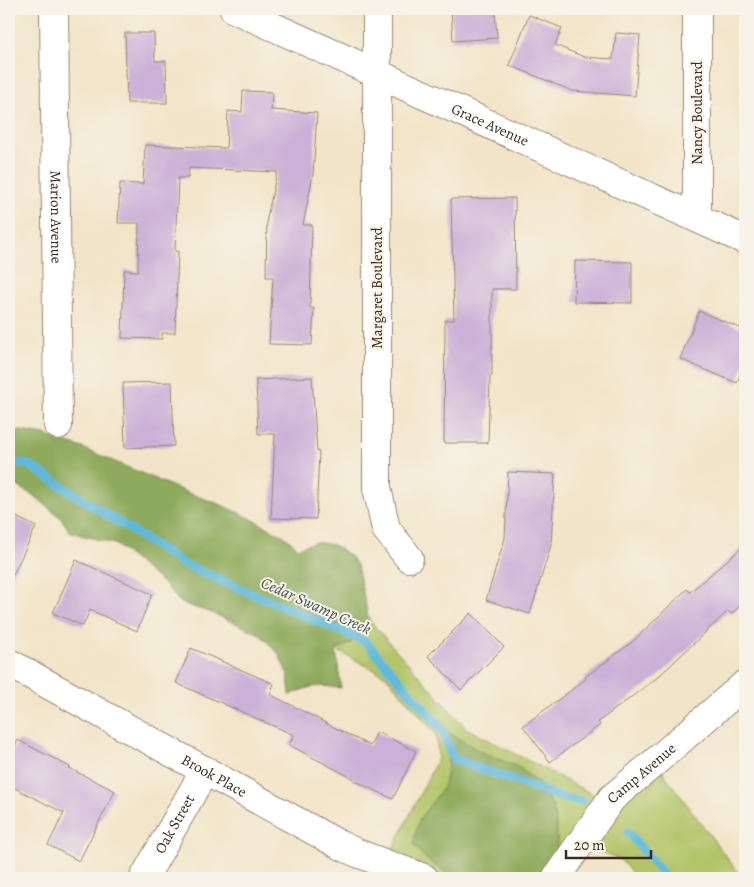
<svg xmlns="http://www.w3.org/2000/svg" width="754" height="887" viewBox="0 0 754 887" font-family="Alegreya,serif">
<rect width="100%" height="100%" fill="#f7f3e8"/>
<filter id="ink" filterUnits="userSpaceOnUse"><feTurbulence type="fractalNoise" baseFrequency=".02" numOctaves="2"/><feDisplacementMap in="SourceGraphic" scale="10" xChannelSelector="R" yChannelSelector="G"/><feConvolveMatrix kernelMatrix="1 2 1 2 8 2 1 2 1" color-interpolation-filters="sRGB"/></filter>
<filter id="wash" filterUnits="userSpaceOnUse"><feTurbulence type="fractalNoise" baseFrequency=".0096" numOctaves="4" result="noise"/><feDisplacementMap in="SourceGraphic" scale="20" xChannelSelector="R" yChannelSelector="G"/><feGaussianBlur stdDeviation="1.12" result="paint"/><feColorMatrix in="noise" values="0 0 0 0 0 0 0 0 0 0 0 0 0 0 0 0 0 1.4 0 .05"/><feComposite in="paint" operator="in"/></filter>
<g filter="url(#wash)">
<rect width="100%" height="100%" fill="#f2e4c8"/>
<path fill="#b3c467" stroke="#777742" d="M369 620 466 728 607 802 655 762 742 878H636L621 860 580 843 555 878H423L385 865 438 758 436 734 386 676 336 650 351 643Z"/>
<g fill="#8eaa5c" stroke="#646a3d">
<path d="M9 429 45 435 80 447 188 493 219 504 248 517 284 536 298 548 316 542 333 545 349 555 357 565 369 620 351 643 336 650 341 688C318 685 311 685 290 695L288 675 278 653 260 634 212 613 181 603 163 583 115 544 70 532 61 518 36 497 9 481Z"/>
<path d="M448 732 481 752 518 767 539 784 553 807 557 831V844L554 860 545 877 541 878H460L445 872 425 858 414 845 415 835 420 818 443 788 448 767Z"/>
</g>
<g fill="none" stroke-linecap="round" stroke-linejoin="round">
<g stroke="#5fb9dd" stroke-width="9">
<path d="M9 462 29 465 185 565 366 642 442 729 453 759 566 799 582 801"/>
<path d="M628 832 666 878"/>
</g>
</g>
<g id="blocks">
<g fill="#cbb0d7">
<path d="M451 9H495L497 38 453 41Z"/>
<path d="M529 15 562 28 555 45 584 57 613 59 616 33 640 35 635 96 572 91 509 65Z"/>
<path d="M125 33H154L155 61H166L167 103H127Z"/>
<path d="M243 91 272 92 271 110 317 113 313 175 303 225H312L310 308H314L312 345 269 344 273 277H266L267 218 277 172 189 168 188 178H178L175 251H178L175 333H162V339L122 338 124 270 138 271 139 223H118L120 183 143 184 145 145 226 148 228 111 242 112Z"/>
<path d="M515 198 516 289H492V376H490L488 443H444L445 320H454L451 199Z"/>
<path d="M575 261 632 262V303L574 302Z"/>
<path d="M699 311 745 330V362L737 383 680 359Z"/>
<path d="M312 377 317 452H319L316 519 271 518 275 434H258L256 380Z"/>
<path d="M172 382 174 446 125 448 123 383Z"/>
<path d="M508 472 555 474 551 545 530 614 486 600 505 538Z"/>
<path d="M9 513 36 527 9 583Z"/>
<path d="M745 545V602L731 614 728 611 658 677 598 722 600 725 550 762 523 726 586 679 585 677 631 643 687 589 690 592Z"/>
<path d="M76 560 152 594 137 631 90 610 83 626 53 613Z"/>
<path d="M471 613 504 647 461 690 428 656Z"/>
<path d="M191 648 274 684 270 694 370 746 377 732 416 751 393 799 353 780 354 779 289 745 294 735 176 683Z"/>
<path d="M18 740 70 767 69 768 115 791 79 861 48 845 64 813 9 785V759Z"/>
</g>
</g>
</g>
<g filter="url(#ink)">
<use href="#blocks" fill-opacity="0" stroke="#968773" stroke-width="1"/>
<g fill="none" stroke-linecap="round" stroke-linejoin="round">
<defs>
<g id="street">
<path id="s1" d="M54 9 58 425"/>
<path id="s2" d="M234 9 745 240"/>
<path d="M377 9V488L386 529 409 558"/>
<path d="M697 218V9"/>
<path id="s3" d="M9 663 340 845 357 853 424 878"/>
<path id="s4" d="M144 878 205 770"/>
</g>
<g id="secondary">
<path id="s5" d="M556 878 612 798 655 762 745 684"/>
</g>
</defs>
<use href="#street" stroke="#968773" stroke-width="30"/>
<use href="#secondary" stroke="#968773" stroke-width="30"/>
<use href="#street" stroke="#fff" stroke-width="28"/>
<use href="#secondary" stroke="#fff" stroke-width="28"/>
</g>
</g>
<g text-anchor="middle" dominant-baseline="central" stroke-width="4" stroke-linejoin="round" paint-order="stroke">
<g font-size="15" fill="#3b2a1e" stroke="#f7f3e8">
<text transform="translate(697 113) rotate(-90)">Nancy Boulevard</text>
<text stroke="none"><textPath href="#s2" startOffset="281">Grace Avenue</textPath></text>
<text stroke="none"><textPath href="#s1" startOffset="208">Marion Avenue</textPath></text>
<text transform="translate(377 288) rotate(-90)">Margaret Boulevard</text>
<text stroke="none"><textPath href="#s5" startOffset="136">Camp Avenue</textPath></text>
<text stroke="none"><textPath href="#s3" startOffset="234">Brook Place</textPath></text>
<text stroke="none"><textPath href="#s4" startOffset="62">Oak Street</textPath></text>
</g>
<g font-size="16" font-style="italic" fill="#465557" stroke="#f7f3e8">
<text transform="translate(316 606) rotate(24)">Cedar Swamp Creek</text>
</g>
</g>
<rect width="754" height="887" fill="none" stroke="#f7f3e8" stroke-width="30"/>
<path d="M566 850v8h85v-8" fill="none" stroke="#3b2a1e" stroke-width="2.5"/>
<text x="574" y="850" font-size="15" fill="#3b2a1e" stroke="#f7f3e8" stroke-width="4" paint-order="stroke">20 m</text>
</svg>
